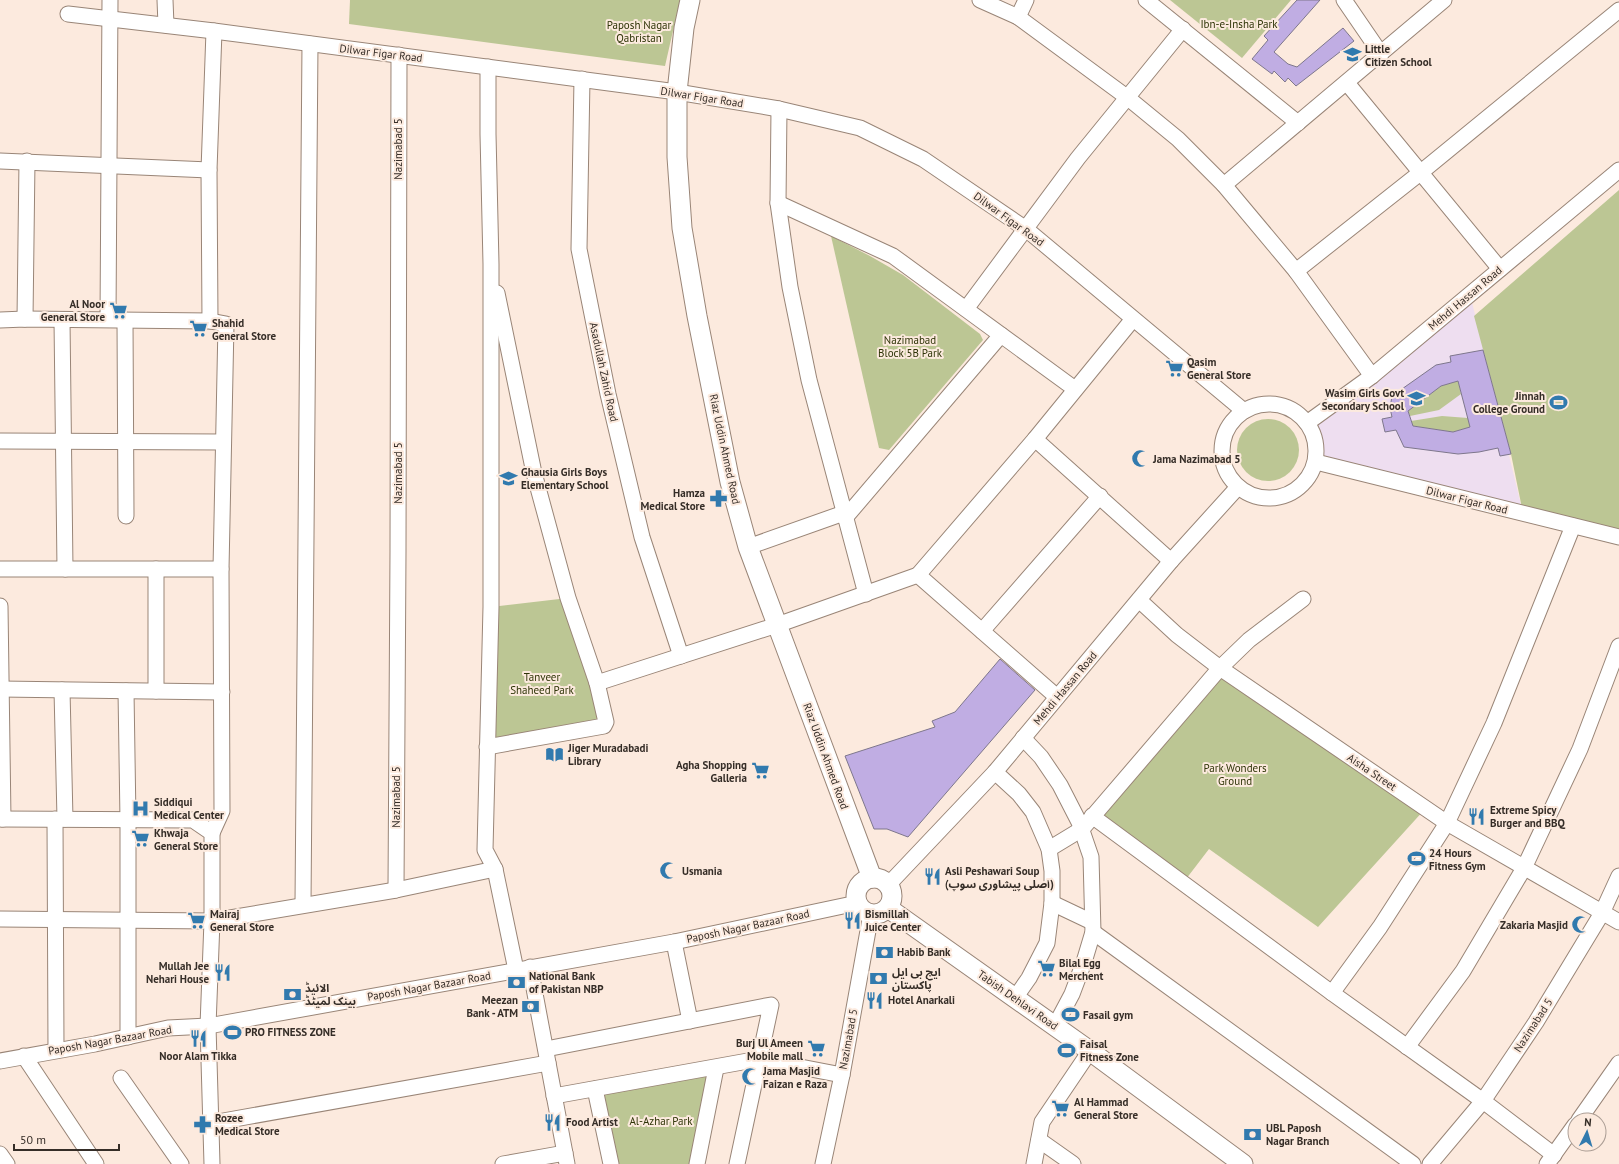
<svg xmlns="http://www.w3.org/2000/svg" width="1619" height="1164" viewBox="0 0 1619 1164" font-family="'PT Sans','Noto Sans Arabic',sans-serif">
<rect width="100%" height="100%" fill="#fceade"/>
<path fill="#eedef0" d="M1470 294 1523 513 1316 462 1317 446 1315 437 1307 423Z"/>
<g fill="#bcc694">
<path d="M350 0H680L665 66 349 24Z"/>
<path d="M1170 0H1291L1242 58Z"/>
<path d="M1619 190V537L1523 513 1511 454 1474 316Z"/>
<path d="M831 236 870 256 903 275 980 334 983 340 889 450 879 448Z"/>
<path d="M1458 381 1461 394 1439 410 1410 416 1408 411 1441 386Z"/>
<path d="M1442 416 1468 418 1470 427 1453 432 1413 426 1411 421Z"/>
<circle cx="1268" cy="450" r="31"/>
<path d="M568 598 604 726 487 747 491 607Z"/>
<path d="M1220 668 1425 809 1318 927 1209 849 1183 883 1092 816Z"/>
<path d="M716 1068 697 1164H611L595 1089Z"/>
</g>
<g fill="#c0ade3" stroke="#7e778c" fill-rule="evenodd">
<path d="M1297 0H1320L1274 52 1288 64 1297 67 1343 28 1354 41 1296 86 1288 78 1285 82 1274 71 1272 74 1252 59 1268 40 1264 36Z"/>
<path d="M1483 350 1511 454 1500 456 1498 448 1479 452 1458 454 1404 447 1396 430 1385 432 1382 419 1392 417 1390 408 1392 396 1436 365 1451 362 1450 356ZM1458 381 1470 427 1453 432 1413 426 1408 411 1441 386Z"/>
<path d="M1000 659 1035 690 908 837 887 829H874L845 756 935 727 932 721 955 712Z"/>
</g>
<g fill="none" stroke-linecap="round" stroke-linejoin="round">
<defs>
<g id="minor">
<path d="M165 0 166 25"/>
<path d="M980 0 1018 17 1128 98 1178 139 1224 185 1296 271 1372 376"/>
<path d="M1146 0 1298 123"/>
<path d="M1344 0 1381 54"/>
<path d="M68 14 214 31 677 92 779 109 860 128 923 159 1026 229 1244 411"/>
<path d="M1018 17 1026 0"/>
<path d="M488 67V134L491 264V607L485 850 495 869 516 970"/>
<path d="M582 79 579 249 608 394 642 537 681 656"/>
<path d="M1347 83 1500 269"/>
<path d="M779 109 778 203 790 287 809 380 866 594"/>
<path d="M0 161 209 170"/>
<path d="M1224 185 1444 0"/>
<path d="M778 203 893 256 1075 389"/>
<path d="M1296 271 1420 173 1619 10"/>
<path d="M966 309 1078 158 1183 29"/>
<path d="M25 319 27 161"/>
<path d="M108 319 110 0"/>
<path d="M0 320 25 319 210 321 226 324 221 569 222 811 212 833"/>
<path d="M62 320 65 569"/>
<path d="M125 320 126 516"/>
<path d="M210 321 209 170 214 31"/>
<circle cx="1269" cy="451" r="47"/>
<path d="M1307 423 1372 376 1619 170"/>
<path d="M1035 439 1171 561"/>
<path d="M0 441 223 442"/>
<path d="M1316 462 1619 537"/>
<path d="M845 518 1001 335"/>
<path d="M748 547 844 513"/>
<path d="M0 569H221"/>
<path d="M918 575 1035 439 1133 319"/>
<path d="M1139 600 1177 635 1220 668 1447 823 1619 922"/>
<path d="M0 606 3 819"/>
<path d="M982 631 1100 496"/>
<path d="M597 683 777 625 918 575 1057 697"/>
<path d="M0 689 222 692"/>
<path d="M62 690 65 819"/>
<path d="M126 691 128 820V1037"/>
<path d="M156 691V569"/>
<path d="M1023 738 1041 757 1060 785 1079 822 1091 857 1093 932 1084 962 1072 994 1055 1026"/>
<path d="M487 747 604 726 606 722 597 683 568 598 534 473 497 293"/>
<path d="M995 772 1019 794 1033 812 1049 849 1052 871V903L1047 943 1029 978 1015 998"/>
<path d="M1092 816 1332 993 1483 1101 1554 1155"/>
<path d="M0 819 193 820 212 833V921L208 1026 212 1164"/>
<path d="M55 819 56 1050"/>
<path d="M1049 849 1082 829 1220 668 1249 640 1303 599"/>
<path d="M888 885 995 772 1171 561 1238 487"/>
<path d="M396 890 398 551 399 55"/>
<path d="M1052 903 1092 922"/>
<path d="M303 905 310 44"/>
<path d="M0 919 212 921 396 890 495 869"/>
<path d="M1093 932 1413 1164"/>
<path d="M674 942 690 1021"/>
<path d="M530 967 567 1164"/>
<path d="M1332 993 1380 927 1447 823 1494 723 1573 526"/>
<path d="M1407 1047 1463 971 1524 868 1580 749 1619 646"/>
<path d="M546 1049 771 1005 737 1164"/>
<path d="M24 1056 96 1164"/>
<path d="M0 1061 95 1044 168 1028 208 1026 674 942 857 903"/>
<path d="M121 1078 181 1164"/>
<path d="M595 1089 611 1164"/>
<path d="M554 1096 759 1059 842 1075"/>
<path d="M1579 1120 1619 1063"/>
<path d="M212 1123 548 1063"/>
<path d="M1039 1140 1073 1164"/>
<path d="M0 1154 7 1164"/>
<path d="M503 1164 565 1153"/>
<path d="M697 1164 716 1068"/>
<path d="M823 1164 842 1075 871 914"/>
<path d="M1034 1164 1042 1122 1090 1051"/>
<path d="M1430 1164 1483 1101 1536 1022 1602 913 1619 876"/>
<path d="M1547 1164 1575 1125"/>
</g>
<g id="major">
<path d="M690 0 684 28 677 92V157L682 228 697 316 730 482 748 547 872 878"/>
<circle cx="874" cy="896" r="18"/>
<path d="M888 908 1090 1051 1243 1164"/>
</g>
</defs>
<use href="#minor" stroke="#998577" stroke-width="17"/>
<use href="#major" stroke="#998577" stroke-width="21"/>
<use href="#minor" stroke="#fff" stroke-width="15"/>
<use href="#major" stroke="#fff" stroke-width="19"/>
</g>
<defs>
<symbol id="school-bare" viewBox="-9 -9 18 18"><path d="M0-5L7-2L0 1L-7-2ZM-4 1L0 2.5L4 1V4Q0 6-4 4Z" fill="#317aae" stroke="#fceade" stroke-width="2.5" paint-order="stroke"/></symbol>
<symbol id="supermarket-bare" viewBox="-9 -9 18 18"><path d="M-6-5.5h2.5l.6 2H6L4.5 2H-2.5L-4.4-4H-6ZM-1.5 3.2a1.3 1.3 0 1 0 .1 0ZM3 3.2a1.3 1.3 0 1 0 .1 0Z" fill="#317aae" stroke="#fceade" stroke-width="2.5" paint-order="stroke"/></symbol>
<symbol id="stadium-bare" viewBox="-9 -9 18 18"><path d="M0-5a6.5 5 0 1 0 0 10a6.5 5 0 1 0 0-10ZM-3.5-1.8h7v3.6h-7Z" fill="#317aae" stroke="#fceade" stroke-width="2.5" paint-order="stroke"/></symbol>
<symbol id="mosque-bare" viewBox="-9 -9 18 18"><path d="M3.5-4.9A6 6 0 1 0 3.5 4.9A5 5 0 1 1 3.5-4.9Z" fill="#317aae" stroke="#fceade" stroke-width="2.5" paint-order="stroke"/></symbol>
<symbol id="pharmacy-bare" viewBox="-9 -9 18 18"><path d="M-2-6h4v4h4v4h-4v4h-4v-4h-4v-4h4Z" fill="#317aae" stroke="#fceade" stroke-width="2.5" paint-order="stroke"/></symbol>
<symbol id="library-bare" viewBox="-9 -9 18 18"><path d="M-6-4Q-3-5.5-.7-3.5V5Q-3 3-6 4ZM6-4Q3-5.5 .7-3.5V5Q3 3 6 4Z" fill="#317aae" stroke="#fceade" stroke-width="2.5" paint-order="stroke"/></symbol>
<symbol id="hospital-bare" viewBox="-9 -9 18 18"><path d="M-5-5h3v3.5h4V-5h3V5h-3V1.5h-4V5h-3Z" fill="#317aae" stroke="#fceade" stroke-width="2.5" paint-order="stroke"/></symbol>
<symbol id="restaurant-bare" viewBox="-9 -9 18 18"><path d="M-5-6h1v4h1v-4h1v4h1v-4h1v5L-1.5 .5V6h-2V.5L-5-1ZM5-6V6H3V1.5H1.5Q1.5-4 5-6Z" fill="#317aae" stroke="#fceade" stroke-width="2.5" paint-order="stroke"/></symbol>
<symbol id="bank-bare" viewBox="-9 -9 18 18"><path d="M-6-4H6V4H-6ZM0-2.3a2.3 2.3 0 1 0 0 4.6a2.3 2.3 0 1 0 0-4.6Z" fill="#317aae" stroke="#fceade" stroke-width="2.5" paint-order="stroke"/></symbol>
</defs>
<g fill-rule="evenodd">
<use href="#school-bare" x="1340" y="42" width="25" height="25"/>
<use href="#supermarket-bare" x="106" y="298" width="25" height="25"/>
<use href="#supermarket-bare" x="186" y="316" width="25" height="25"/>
<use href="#supermarket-bare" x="1162" y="356" width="25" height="25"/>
<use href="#school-bare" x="1404" y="386" width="25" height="25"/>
<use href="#stadium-bare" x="1546" y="390" width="25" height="25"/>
<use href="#mosque-bare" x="1128" y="446" width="25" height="25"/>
<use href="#school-bare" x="496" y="466" width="25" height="25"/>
<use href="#pharmacy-bare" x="706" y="486" width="25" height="25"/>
<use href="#library-bare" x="542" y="742" width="25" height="25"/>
<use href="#supermarket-bare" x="748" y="758" width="25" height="25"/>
<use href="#hospital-bare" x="128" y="796" width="25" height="25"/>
<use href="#restaurant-bare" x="1464" y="804" width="25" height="25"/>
<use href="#supermarket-bare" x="128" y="826" width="25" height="25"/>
<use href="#stadium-bare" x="1404" y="846" width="25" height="25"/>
<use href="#mosque-bare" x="656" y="858" width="25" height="25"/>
<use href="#restaurant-bare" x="920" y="864" width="25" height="25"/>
<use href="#supermarket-bare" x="184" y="908" width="25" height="25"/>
<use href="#restaurant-bare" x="840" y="908" width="25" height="25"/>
<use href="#mosque-bare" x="1568" y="912" width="25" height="25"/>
<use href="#bank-bare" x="872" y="940" width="25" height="25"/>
<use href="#supermarket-bare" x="1034" y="956" width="25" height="25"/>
<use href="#restaurant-bare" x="210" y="960" width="25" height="25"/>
<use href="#bank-bare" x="866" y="966" width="25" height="25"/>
<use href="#bank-bare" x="504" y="970" width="25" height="25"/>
<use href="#bank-bare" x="280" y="982" width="25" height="25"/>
<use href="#restaurant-bare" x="862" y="988" width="25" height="25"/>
<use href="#bank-bare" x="518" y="994" width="25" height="25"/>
<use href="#stadium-bare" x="1058" y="1002" width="25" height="25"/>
<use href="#stadium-bare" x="220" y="1020" width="25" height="25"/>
<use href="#restaurant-bare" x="186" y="1026" width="25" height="25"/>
<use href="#supermarket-bare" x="804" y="1036" width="25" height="25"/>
<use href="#stadium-bare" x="1054" y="1038" width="25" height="25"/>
<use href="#mosque-bare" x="738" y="1064" width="25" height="25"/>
<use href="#supermarket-bare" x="1048" y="1096" width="25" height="25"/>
<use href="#restaurant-bare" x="540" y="1110" width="25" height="25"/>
<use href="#pharmacy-bare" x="190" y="1112" width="25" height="25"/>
<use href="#bank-bare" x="1240" y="1122" width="25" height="25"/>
</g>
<g text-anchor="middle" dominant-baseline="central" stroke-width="4" stroke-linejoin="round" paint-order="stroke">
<g font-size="11" fill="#2e3407" stroke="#fceade">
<text x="1239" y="24">Ibn-e-Insha Park</text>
<text x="639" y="25">Paposh Nagar<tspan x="639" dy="13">Qabristan</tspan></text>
<text x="910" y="340">Nazimabad<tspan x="910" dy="13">Block 5B Park</tspan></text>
<text x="542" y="677">Tanveer<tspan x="542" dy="13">Shaheed Park</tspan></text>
<text x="1235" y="768">Park Wonders<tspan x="1235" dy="13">Ground</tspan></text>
<text x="661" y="1121">Al-Azhar Park</text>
</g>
<g font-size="11" font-weight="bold" fill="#352d27" stroke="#fceade" text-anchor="start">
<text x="1365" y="49">Little<tspan x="1365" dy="13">Citizen School</tspan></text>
<text x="105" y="304" text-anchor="end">Al Noor<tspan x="105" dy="13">General Store</tspan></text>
<text x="212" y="323">Shahid<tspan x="212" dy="13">General Store</tspan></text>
<text x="1187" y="362">Qasim<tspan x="1187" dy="13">General Store</tspan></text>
<text x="1404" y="393" text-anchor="end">Wasim Girls Govt<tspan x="1404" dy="13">Secondary School</tspan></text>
<text x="1545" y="396" text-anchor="end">Jinnah<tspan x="1545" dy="13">College Ground</tspan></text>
<text x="1153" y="459">Jama Nazimabad 5</text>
<text x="521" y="472">Ghausia Girls Boys<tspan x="521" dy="13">Elementary School</tspan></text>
<text x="705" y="493" text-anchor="end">Hamza<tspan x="705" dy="13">Medical Store</tspan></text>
<text x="568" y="748">Jiger Muradabadi<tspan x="568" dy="13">Library</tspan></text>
<text x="747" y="765" text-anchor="end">Agha Shopping<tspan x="747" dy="13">Galleria</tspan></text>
<text x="154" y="802">Siddiqui<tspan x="154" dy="13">Medical Center</tspan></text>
<text x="1490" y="810">Extreme Spicy<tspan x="1490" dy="13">Burger and BBQ</tspan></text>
<text x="154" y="833">Khwaja<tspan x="154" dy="13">General Store</tspan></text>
<text x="1429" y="853">24 Hours<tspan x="1429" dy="13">Fitness Gym</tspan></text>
<text x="682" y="871">Usmania</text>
<text x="945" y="871">Asli Peshawari Soup<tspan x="945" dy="13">(اصلی پیشاوری سوپ)</tspan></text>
<text x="210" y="914">Mairaj<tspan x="210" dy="13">General Store</tspan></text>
<text x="865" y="914">Bismillah<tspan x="865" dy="13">Juice Center</tspan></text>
<text x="1568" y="925" text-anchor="end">Zakaria Masjid</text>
<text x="897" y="952">Habib Bank</text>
<text x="1059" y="963">Bilal Egg<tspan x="1059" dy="13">Merchent</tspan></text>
<text x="209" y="966" text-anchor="end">Mullah Jee<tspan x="209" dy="13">Nehari House</tspan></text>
<text x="892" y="972">ایچ بی ایل<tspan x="892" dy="13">پاکستان</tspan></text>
<text x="529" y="976">National Bank<tspan x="529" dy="13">of Pakistan NBP</tspan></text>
<text x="305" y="988">الائیڈ<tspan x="305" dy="13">بینک لمیٹڈ</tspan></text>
<text x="518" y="1000" text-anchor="end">Meezan<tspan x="518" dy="13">Bank - ATM</tspan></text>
<text x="888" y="1000">Hotel Anarkali</text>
<text x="1083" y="1015">Fasail gym</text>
<text x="245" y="1032">PRO FITNESS ZONE</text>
<text x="803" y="1043" text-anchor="end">Burj Ul Ameen<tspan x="803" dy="13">Mobile mall</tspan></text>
<text x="1080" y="1044">Faisal<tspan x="1080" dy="13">Fitness Zone</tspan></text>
<text x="198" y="1056" text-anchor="middle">Noor Alam Tikka</text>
<text x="763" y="1071">Jama Masjid<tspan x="763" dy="13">Faizan e Raza</tspan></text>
<text x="1074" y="1102">Al Hammad<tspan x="1074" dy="13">General Store</tspan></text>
<text x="215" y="1118">Rozee<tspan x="215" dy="13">Medical Store</tspan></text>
<text x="566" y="1122">Food Artist</text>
<text x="1266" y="1128">UBL Paposh<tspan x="1266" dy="13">Nagar Branch</tspan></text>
</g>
<g font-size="11" fill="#352d27" stroke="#fceade">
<text transform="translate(381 53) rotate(7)">Dilwar Figar Road</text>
<text transform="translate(702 97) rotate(9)">Dilwar Figar Road</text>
<text transform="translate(398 149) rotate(-90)">Nazimabad 5</text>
<text transform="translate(1009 219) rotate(36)">Dilwar Figar Road</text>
<text transform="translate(1465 298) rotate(-40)">Mehdi Hassan Road</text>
<text transform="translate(604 372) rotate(78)">Asadullah Zahid Road</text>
<text transform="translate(725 449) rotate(78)">Riaz Uddin Ahmed Road</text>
<text transform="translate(398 473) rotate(-90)">Nazimabad 5</text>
<text transform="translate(1467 500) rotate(14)">Dilwar Figar Road</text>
<text transform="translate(1065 688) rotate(-50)">Mehdi Hassan Road</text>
<text transform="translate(826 756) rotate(70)">Riaz Uddin Ahmed Road</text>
<text transform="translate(1372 772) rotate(34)">Aisha Street</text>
<text transform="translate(396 797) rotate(-90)">Nazimabad 5</text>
<text transform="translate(748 926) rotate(-12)">Paposh Nagar Bazaar Road</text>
<text transform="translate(429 986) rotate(-10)">Paposh Nagar Bazaar Road</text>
<text transform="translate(1018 1000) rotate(35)">Tabish Dehlavi Road</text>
<text transform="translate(1533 1025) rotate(-57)">Nazimabad 5</text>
<text transform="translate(848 1039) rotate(-80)">Nazimabad 5</text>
<text transform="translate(110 1040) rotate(-10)">Paposh Nagar Bazaar Road</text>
</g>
</g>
<g transform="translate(1587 1132) rotate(5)"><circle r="19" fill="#fceade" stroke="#ac9e95"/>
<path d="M0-3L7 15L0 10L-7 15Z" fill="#317aae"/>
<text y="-6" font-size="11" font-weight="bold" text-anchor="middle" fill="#352d27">N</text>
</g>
<path d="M14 1144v6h105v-6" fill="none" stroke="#352d27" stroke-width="2"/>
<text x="20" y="1144" font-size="12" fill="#352d27" stroke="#fceade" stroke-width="3" paint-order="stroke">50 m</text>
</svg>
